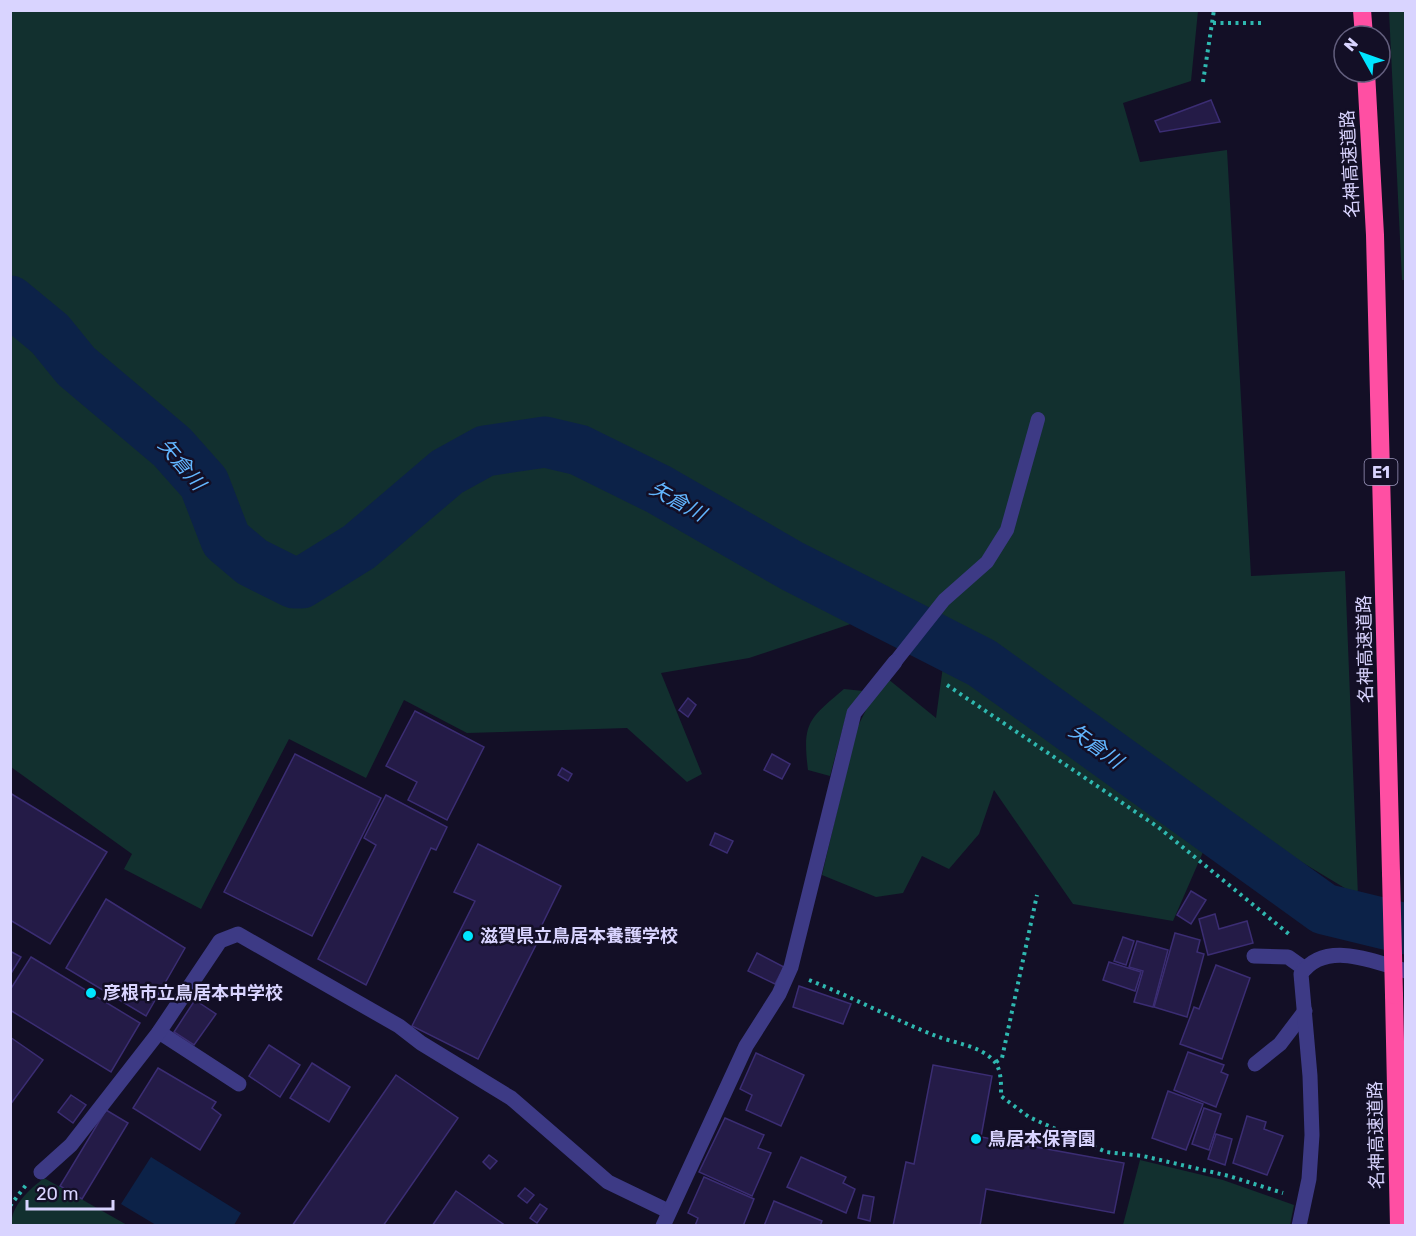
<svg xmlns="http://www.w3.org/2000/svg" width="1416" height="1236" viewBox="0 0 1416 1236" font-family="Rubik,'Noto Sans JP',sans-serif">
<rect width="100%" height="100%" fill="#130f26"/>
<g fill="#12302f">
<path d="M11 11H1198L1191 81 1123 103 1140 162 1227 150 1251 576 1345 571 1358 896 1220 813 1173 921 1073 904 994 790 979 834 949 869 922 856 903 893 876 897 822 875 856 730 869 704 888 679 936 718 948 629 907 605 749 658 661 673 702 774 687 782 627 728 467 733 404 700 366 778 289 739 201 909 124 869 132 854 11 767Z"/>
<path d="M1389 11H1406V280H1402Z"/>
<path d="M844 689 863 691 847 712 830 776 808 770C802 722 809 719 844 689Z"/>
<path d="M1140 1160 1223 1180 1294 1205 1290 1225H1123Z"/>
<path d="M44 1178 127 1225 11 1226C11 1205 29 1190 44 1178Z"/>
</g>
<path fill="#0c2248" d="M151 1157 241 1213 234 1225H156L121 1204Z"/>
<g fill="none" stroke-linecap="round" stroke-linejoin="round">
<path stroke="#0c2248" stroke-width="51" d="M10 301 50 334 76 366 172 447 204 483 226 540 252 562 294 583H301L359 547 447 472 485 451 545 442 579 450 658 489 792 566 982 663 1324 909 1406 929"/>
</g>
<g fill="#241b47" stroke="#3b2d73" stroke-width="1.5">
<path d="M1211 100 1220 122 1160 132 1155 121Z"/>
<path d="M688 698 696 705 688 717 679 710Z"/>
<path d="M415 711 484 747 447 820 408 800 417 782 386 766Z"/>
<path d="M295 754 381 798 312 936 224 892Z"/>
<path d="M772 754 790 764 782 779 764 770Z"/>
<path d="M562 768 572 774 568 781 558 775Z"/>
<path d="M10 793 107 852 50 944 10 920Z"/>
<path d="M386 795 447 827 436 850 431 848 366 985 318 959 376 845 364 838Z"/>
<path d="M715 833 733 841 727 853 710 845Z"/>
<path d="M478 844 561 886 536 937 539 939 478 1059 412 1026 475 901 454 892Z"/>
<path d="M1191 891 1206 900 1191 924 1177 915Z"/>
<path d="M106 899 185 948 146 1016 66 968Z"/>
<path d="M1215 914 1219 929 1247 921 1253 943 1208 955 1199 919Z"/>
<path d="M1175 933 1200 940 1197 952 1204 954 1187 1017 1154 1007Z"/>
<path d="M1123 937 1134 941 1126 965 1114 961Z"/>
<path d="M1137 941 1168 950 1153 1007 1134 1002 1143 971 1129 967Z"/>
<path d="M10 951 21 957 10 975Z"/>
<path d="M757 953 784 967 775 984 748 971Z"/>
<path d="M31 957 140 1023 111 1072 10 1010V990Z"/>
<path d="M1109 962 1141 972 1135 991 1103 980Z"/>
<path d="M1216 965 1250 978 1222 1059 1180 1044 1194 1007 1199 1009Z"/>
<path d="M799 986 851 1004 843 1024 793 1007Z"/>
<path d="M195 1000 216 1014 194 1045 174 1032Z"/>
<path d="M10 1037 43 1060 10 1105Z"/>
<path d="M269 1045 300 1065 280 1097 249 1076Z"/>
<path d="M1188 1052 1224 1065 1221 1072 1228 1075 1216 1107 1174 1090Z"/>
<path d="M756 1053 804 1075 781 1126 746 1110 752 1095 740 1089Z"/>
<path d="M312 1063 350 1087 329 1122 290 1098Z"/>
<path d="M933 1065 992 1076 981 1137 1124 1163 1114 1213 986 1189 980 1226H893L906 1162 914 1164Z"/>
<path d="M158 1068 216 1102 212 1108 221 1115 200 1150 133 1108Z"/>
<path d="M396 1075 458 1118 383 1226H292Z"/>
<path d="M1168 1091 1203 1104 1186 1150 1152 1138Z"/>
<path d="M71 1095 86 1105 73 1123 58 1112Z"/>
<path d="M1204 1108 1221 1114 1209 1150 1192 1144Z"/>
<path d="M106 1110 128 1123 82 1199 60 1186Z"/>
<path d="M1247 1116 1266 1122 1264 1129 1283 1136 1267 1175 1233 1163Z"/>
<path d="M725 1118 764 1135 758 1148 771 1153 752 1196 699 1172Z"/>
<path d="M1216 1134 1232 1139 1225 1165 1208 1159Z"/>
<path d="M489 1155 497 1161 490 1169 483 1162Z"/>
<path d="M801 1157 846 1177 843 1183 855 1189 846 1213 787 1187Z"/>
<path d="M704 1177 754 1199 743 1226H695L698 1218 688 1213Z"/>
<path d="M525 1188 534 1195 527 1203 518 1196Z"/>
<path d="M456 1191 506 1226H432Z"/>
<path d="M863 1195 874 1197 870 1221 858 1218Z"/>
<path d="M774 1201 822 1221 820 1226H764Z"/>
<path d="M540 1204 547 1209 537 1223 530 1218Z"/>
</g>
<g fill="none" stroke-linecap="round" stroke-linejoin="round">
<g stroke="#2fb8b0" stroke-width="4" stroke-dasharray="3 4.5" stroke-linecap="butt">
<path d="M1213 23H1261"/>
<path d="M1203 82 1214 10"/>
<path d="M947 685 1158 827 1290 935"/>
<path d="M809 980C852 997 893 1019 936 1036 954 1043 981 1046 994 1061 1002 1070 1001 1085 1001 1096L1029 1117 1106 1152 1143 1156 1229 1176 1283 1193"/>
<path d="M996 1062 1002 1058 1037 895"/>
<path d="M10 1206 26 1185"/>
</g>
<path stroke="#3d3a85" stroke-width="14" d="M895 662 944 600 987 562 1007 530 1038 419"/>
<g stroke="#3d3a85" stroke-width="15">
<path d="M1254 956 1288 957 1305 969"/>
<path d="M159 1032 239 1084"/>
<path d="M1255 1064 1280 1044 1305 1011"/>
<path d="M41 1172 71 1145 159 1032 220 941 238 934 399 1026 421 1043 511 1098 608 1182 668 1211"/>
<path d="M663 1226 746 1046 779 994 791 967 854 713 895 662"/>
<path d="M1299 1226 1309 1179 1312 1135 1310 1076 1301 974C1325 940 1373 961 1406 971"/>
</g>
<g stroke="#ff4fa3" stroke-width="18">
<path d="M1362 10 1364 36"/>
<path d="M1366 72 1375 235 1391 873"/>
<path d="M1394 995 1399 1226"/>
</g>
<path stroke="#ff4fa3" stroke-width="18" d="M1391 873 1394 995"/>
</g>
<g fill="#00e5ff" stroke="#130f26" stroke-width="2">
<circle cx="468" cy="936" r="6"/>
<circle cx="91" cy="993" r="6"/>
<circle cx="976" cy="1139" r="6"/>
</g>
<g text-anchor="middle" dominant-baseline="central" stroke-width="5" stroke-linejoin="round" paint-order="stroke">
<rect fill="#130f26" stroke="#9e99be" stroke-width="1.5" x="1364.5" y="459" width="33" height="26" rx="4.5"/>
<g font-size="16" font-weight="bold" fill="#d9d4ff">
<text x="1381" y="472">E1</text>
</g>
<g font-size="18" fill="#d9d4ff" stroke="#130f26">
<text transform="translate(1350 164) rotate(-93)">名神高速道路</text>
<text transform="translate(1365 649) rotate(-91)">名神高速道路</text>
<text transform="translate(1376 1135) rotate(-91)">名神高速道路</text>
</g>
<g font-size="18" font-weight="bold" fill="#d9d4ff" stroke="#130f26" text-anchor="start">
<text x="480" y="936">滋賀県立鳥居本養護学校</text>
<text x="103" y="993">彦根市立鳥居本中学校</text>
<text x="988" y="1139">鳥居本保育園</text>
</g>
<g font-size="20" font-style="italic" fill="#62b6ff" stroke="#130f26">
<text transform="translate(182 464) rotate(50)">矢倉川</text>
<text transform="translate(678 501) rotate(29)">矢倉川</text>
<text transform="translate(1096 746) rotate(36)">矢倉川</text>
</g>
</g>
<rect width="1416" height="1236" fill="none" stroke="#d9d4ff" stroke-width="24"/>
<g transform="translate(1362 54) rotate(310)"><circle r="28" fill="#130f26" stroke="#625e7d" stroke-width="1.5"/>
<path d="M0-4.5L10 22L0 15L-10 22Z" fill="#00e5ff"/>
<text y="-9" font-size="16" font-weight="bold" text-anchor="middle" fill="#d9d4ff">N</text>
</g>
<path d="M27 1200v9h86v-9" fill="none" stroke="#d9d4ff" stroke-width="3"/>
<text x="36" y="1200" font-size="18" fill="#d9d4ff" stroke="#130f26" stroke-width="4.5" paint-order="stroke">20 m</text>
</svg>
